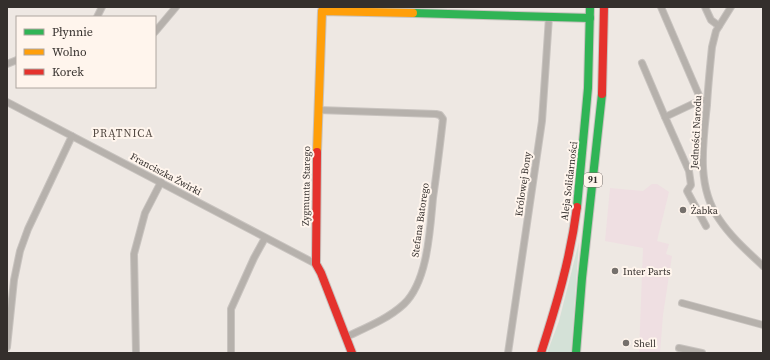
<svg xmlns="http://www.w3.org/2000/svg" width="770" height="360" viewBox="0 0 770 360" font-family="'Source Serif 4',serif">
<rect width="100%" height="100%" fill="#eee8e3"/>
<path fill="#efdfe2" d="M652 184H657L669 192 657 241 669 244 666 254 672 256 663 315 660 353H639L643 248 605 241 610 188 643 191Z"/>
<path fill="#d4e1d7" d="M579 242 571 353H547L559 321Z"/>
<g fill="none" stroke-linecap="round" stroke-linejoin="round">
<defs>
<g id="street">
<path d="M661 7 701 100H707"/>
<path d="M705 7 711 20 719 26"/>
<path d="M731 7 716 31 712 47C710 67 708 86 707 105 703 143 696 186 719 219 731 237 747 251 763 266"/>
<path d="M97 17 102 7"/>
<path d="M155 32 176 7"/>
<path d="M642 63 665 117 701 100"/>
<path d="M7 64 17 60"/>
<path d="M7 102 316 264"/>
<path d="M318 110 436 114 440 115 443 119C440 145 437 171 433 198 430 229 428 281 404 304 388 319 365 328 346 337"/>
<path d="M665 117 689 171 691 185 687 191 706 226"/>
<path d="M682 303 763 325"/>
<path d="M7 347 14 280 20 251 28 229 72 136"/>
<path d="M679 348 702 353"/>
<path d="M136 353 134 254 145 213 161 182"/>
<path d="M231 353V309L254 258 265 238"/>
<path d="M508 353 542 121 549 17"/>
</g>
<g id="fast">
<path d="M413 13 590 18"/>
<path d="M577 207 588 88 590 7"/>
<path d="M576 353 582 278 602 94"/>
</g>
<path id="slow" d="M317 152 322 11 413 13"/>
<g id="jam">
<path d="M602 94 604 7"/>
<path d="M317 152 316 264 321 273 352 353"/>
<path d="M541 353C557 303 570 260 577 207"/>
</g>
</defs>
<use href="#street" stroke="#c8c3bf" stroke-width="8"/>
<use href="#fast" stroke="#c8c3bf" stroke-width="10"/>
<use href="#slow" stroke="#c8c3bf" stroke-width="10"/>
<use href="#jam" stroke="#c8c3bf" stroke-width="10"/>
<use href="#street" stroke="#b6b1ac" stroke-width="6"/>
<use href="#fast" stroke="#30b455" stroke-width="8"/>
<use href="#slow" stroke="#ff9f0a" stroke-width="8"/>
<use href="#jam" stroke="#e5322d" stroke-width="8"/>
</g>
<g fill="#75706c" stroke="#fff5ed" stroke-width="1.5">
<circle cx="683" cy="210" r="4"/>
<circle cx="615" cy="271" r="4"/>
<circle cx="626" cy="343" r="4"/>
</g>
<g text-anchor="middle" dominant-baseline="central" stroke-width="4" stroke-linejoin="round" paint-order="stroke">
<rect fill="#fff5ed" stroke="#716a66" stroke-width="1" x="584" y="173" width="18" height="14" rx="3"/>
<g font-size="9" font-weight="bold" fill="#342f2c">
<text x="593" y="180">91</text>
</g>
<g font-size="10" fill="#342f2c" stroke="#fff5ed">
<text transform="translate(696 132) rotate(-87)">Jedności Narodu</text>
<text transform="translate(166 174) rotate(28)">Franciszka Żwirki</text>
<text transform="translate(569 181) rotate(-83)">Aleja Solidarności</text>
<text transform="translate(523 184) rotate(-82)">Królowej Bony</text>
<text transform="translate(306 186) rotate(-89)">Zygmunta Starego</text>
<text transform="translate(420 220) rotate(-82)">Stefana Batorego</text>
</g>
<g font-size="10" fill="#342f2c" stroke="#fff5ed" text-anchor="start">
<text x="691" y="210">Żabka</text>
<text x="623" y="271">Inter Parts</text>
<text x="634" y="343">Shell</text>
</g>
<g font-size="11" letter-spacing="1" fill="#524841" stroke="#fff5ed">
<text x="123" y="133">PRĄTNICA</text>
</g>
</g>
<rect width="770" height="360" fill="none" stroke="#342f2c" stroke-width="16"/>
<rect x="16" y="16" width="140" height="72" fill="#fff5ed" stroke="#aea6a0"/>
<rect x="24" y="29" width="20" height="6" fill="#30b455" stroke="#aea6a0"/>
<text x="52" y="36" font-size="12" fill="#342f2c">Płynnie</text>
<rect x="24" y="49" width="20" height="6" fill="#ff9f0a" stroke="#aea6a0"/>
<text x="52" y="56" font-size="12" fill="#342f2c">Wolno</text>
<rect x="24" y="69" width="20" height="6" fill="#e5322d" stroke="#aea6a0"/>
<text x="52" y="76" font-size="12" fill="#342f2c">Korek</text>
</svg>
